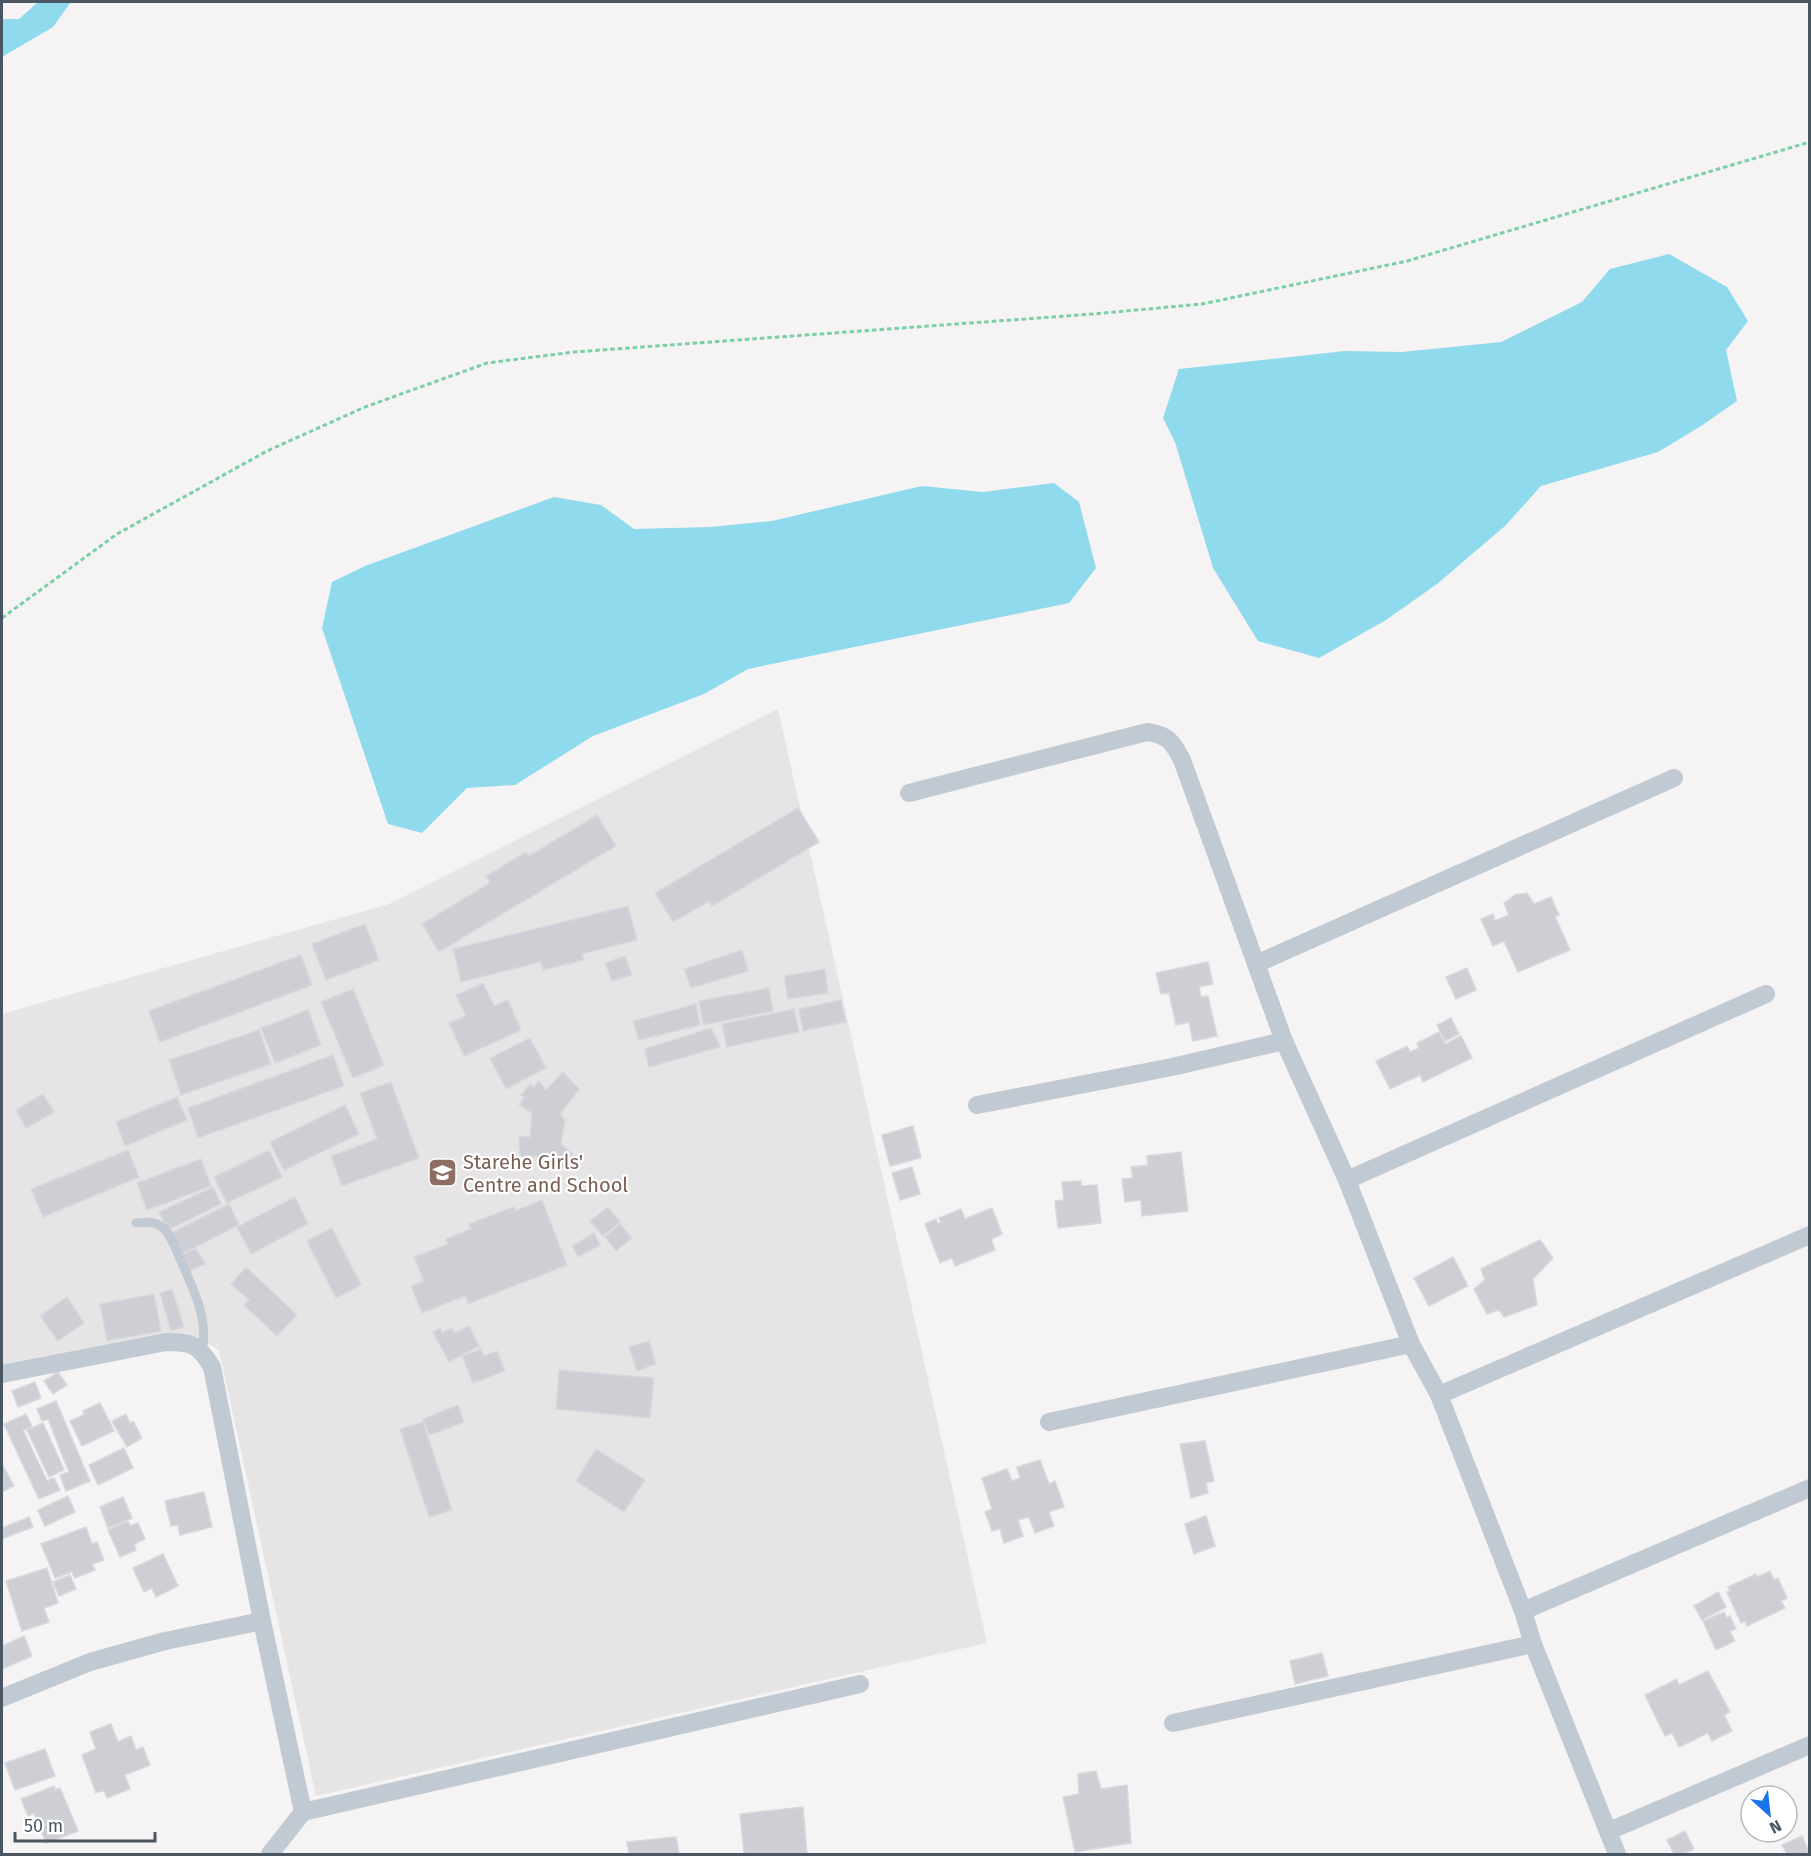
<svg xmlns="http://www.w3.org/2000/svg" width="1811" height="1856" viewBox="0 0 1811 1856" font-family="'Fira Sans',sans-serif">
<rect width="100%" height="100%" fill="#f5f3f3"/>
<path fill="#e6e4e5" d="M778 709 987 1643 316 1796 219 1350 187 1333 2 1366V1014L389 904Z"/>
<g fill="#90daee">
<path d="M38 2H71L53 27 2 57V19H19Z"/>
<path d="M1669 254 1727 287 1748 321 1726 350 1737 401 1701 426 1658 452 1541 486 1505 526 1437 584 1386 620 1319 658 1258 641 1213 568 1175 442 1163 418 1179 369 1345 351 1402 352 1501 342 1582 302 1610 269Z"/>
<path d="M1054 483 1079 502 1096 568 1069 603 748 669 704 694 593 736 515 785 467 788 422 833 388 824 322 628 332 582 365 566 554 497 601 505 634 529 710 527 772 521 922 486 983 492Z"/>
</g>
<g fill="#cdcfd5" stroke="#d7d9de" stroke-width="1.5">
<path d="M798 808 819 842 712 906 709 901 673 922 655 893Z"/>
<path d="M597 815 616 846 439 952 422 924 490 883 486 876 526 852 529 856Z"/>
<path d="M1527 893 1534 904 1551 897 1559 915 1555 916 1570 950 1518 972 1504 941 1493 946 1481 919 1493 914 1495 921 1509 915 1504 903 1515 895Z"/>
<path d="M628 906 637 940 582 954 584 960 543 970 541 962 461 982 453 949Z"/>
<path d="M365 924 379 960 326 980 312 944Z"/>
<path d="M742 950 748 971 691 988 684 969Z"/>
<path d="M301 955 312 985 160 1042 149 1011Z"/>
<path d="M625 956 632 975 612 981 605 963Z"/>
<path d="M1208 962 1213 984 1199 987 1201 997 1208 996 1217 1036 1193 1041 1189 1022 1176 1025 1169 993 1161 994 1156 973Z"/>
<path d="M1467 968 1476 990 1456 999 1446 977Z"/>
<path d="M825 969 828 993 788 999 784 976Z"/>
<path d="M483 983 494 1006 508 1000 521 1030 464 1056 449 1023 466 1016 456 995Z"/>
<path d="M769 988 773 1011 703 1025 699 1001Z"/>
<path d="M353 989 384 1065 353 1078 321 1002Z"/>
<path d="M841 1000 846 1022 803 1031 799 1009Z"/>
<path d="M696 1004 700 1025 639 1040 633 1021Z"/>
<path d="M794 1009 799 1032 727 1047 722 1024Z"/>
<path d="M308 1010 321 1045 275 1063 261 1028Z"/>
<path d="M1451 1018 1459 1034 1445 1041 1437 1025Z"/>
<path d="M711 1028 720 1047 649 1067 645 1049Z"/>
<path d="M259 1030 271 1064 181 1095 169 1060Z"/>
<path d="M1439 1032 1445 1044 1461 1036 1472 1058 1423 1082 1420 1075 1390 1089 1376 1061 1407 1046 1410 1052 1419 1048 1417 1043Z"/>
<path d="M530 1038 546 1068 506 1089 490 1058Z"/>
<path d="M333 1055 344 1086 198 1138 188 1108Z"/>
<path d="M563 1072 579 1089 560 1114 565 1121 561 1143 575 1157 558 1171 548 1157 520 1156 519 1136 530 1137 532 1113 519 1105 524 1097 521 1095 530 1084 534 1087 539 1081 546 1090Z"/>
<path d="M391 1082 419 1158 342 1186 331 1156 377 1139 360 1093Z"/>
<path d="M43 1094 54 1112 26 1128 16 1110Z"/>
<path d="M177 1097 187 1120 125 1146 116 1122Z"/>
<path d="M345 1105 359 1134 284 1170 270 1142Z"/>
<path d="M913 1126 921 1158 890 1166 882 1135Z"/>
<path d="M128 1150 139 1177 43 1217 31 1189Z"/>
<path d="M269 1150 282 1177 227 1203 214 1177Z"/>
<path d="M1181 1152 1188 1211 1142 1216 1141 1200 1125 1202 1122 1179 1133 1178 1131 1167 1148 1165 1147 1156Z"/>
<path d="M201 1159 211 1186 147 1210 137 1183Z"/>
<path d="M912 1167 920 1194 900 1200 892 1173Z"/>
<path d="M1081 1181V1186L1097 1185 1101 1223 1058 1228 1055 1201 1064 1200 1062 1182Z"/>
<path d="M213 1187 221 1204 168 1230 159 1212Z"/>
<path d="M295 1197 308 1224 251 1254 237 1227Z"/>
<path d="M542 1200 567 1265 468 1304 465 1296 422 1313 411 1286 424 1281 414 1257 448 1244 446 1239 471 1229 469 1224 514 1207 515 1211Z"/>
<path d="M229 1204 239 1225 182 1254 171 1233Z"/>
<path d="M608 1207 620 1222 603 1236 590 1221Z"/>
<path d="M992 1208 1002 1234 991 1239 995 1250 955 1266 952 1258 940 1263 925 1224 936 1219 938 1224 941 1222 939 1218 961 1209 965 1219Z"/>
<path d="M620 1224 632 1238 616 1251 605 1237Z"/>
<path d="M332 1228 361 1285 336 1298 307 1241Z"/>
<path d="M594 1233 600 1245 578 1257 572 1246Z"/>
<path d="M1540 1240 1553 1258 1533 1279 1537 1305 1504 1317 1499 1310 1487 1314 1474 1289 1485 1280 1481 1269Z"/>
<path d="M196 1248 205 1264 188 1272 180 1256Z"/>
<path d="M1453 1257 1468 1286 1429 1306 1414 1278Z"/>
<path d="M246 1267 297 1315 277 1336 244 1305 249 1300 231 1284Z"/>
<path d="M172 1289 184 1327 171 1331 160 1293Z"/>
<path d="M154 1294 161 1331 107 1341 100 1304Z"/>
<path d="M67 1297 84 1323 58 1341 40 1316Z"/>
<path d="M469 1326 479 1346 449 1362 433 1332 440 1328 442 1333 452 1328 454 1333Z"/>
<path d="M649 1341 656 1364 637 1371 629 1347Z"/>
<path d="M481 1349 484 1356 497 1351 505 1371 473 1383 462 1356Z"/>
<path d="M559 1370 654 1378 650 1418 556 1409Z"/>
<path d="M58 1372 67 1385 53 1394 44 1381Z"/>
<path d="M35 1382 41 1398 18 1407 12 1391Z"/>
<path d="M56 1401 90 1481 66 1491 60 1475 69 1472 48 1419 42 1421 37 1409Z"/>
<path d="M100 1403 114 1431 82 1446 70 1421 84 1415 83 1411Z"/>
<path d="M458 1405 464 1422 430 1435 423 1419Z"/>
<path d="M26 1414 32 1427 23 1430 47 1481 54 1478 60 1490 39 1499 4 1424Z"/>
<path d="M126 1414 130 1423 133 1421 142 1438 127 1447 112 1421Z"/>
<path d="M423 1422 452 1510 429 1517 400 1429Z"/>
<path d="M43 1423 64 1470 49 1477 27 1430Z"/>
<path d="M1205 1441 1214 1481 1206 1483 1208 1493 1191 1498 1180 1444Z"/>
<path d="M124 1448 133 1468 98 1485 89 1465Z"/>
<path d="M596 1449 645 1480 624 1512 576 1481Z"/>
<path d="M1040 1460 1049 1484 1055 1481 1064 1507 1049 1512 1054 1526 1035 1533 1029 1517 1018 1520 1023 1536 1004 1543 1000 1529 992 1531 985 1512 992 1509 982 1478 1007 1469 1012 1481 1020 1478 1017 1467Z"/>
<path d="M2 1464 14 1486 2 1492Z"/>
<path d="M204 1492 212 1527 180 1535 178 1525 171 1526 165 1501Z"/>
<path d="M68 1496 75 1512 45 1526 38 1510Z"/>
<path d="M123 1497 132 1518 108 1528 100 1507Z"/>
<path d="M1206 1516 1215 1546 1194 1554 1185 1524Z"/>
<path d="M29 1517 33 1527 2 1539V1528Z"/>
<path d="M128 1521 130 1526 138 1523 145 1539 134 1544 136 1550 120 1557 108 1530Z"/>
<path d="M86 1527 92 1544 97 1542 104 1560 92 1564 95 1570 75 1578 72 1572 55 1578 41 1544Z"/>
<path d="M163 1554 178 1586 156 1597 152 1588 144 1592 133 1568Z"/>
<path d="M47 1568 58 1603 44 1608 49 1622 22 1631 6 1581Z"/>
<path d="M1770 1571 1774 1580 1778 1578 1787 1598 1781 1601 1785 1608 1747 1626 1745 1621 1741 1623 1727 1592 1730 1591 1728 1587 1756 1574 1757 1577Z"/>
<path d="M70 1575 76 1589 59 1596 53 1582Z"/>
<path d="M1718 1592 1726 1607 1702 1620 1694 1606Z"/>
<path d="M1724 1612 1727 1618 1730 1616 1736 1629 1730 1631 1735 1641 1716 1650 1703 1621Z"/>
<path d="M24 1636 32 1656 2 1669V1646Z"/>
<path d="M1322 1653 1328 1676 1295 1684 1290 1661Z"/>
<path d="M1708 1671 1730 1712 1724 1715 1732 1731 1712 1741 1708 1733 1679 1747 1672 1733 1665 1736 1645 1695 1677 1679 1679 1685Z"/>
<path d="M111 1724 118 1742 131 1736 136 1750 143 1747 150 1765 125 1775 130 1789 107 1798 104 1790 96 1793 82 1755 96 1749 90 1732Z"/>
<path d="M45 1749 55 1776 15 1790 5 1763Z"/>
<path d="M1096 1771 1101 1789 1127 1785 1131 1843 1075 1852 1063 1797 1079 1794 1078 1774Z"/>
<path d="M54 1786 55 1790 60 1788 78 1831 46 1843 34 1813 28 1816 21 1799Z"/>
<path d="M803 1807 807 1854H744L740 1814Z"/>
<path d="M1685 1831 1694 1849 1682 1854H1674L1667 1840Z"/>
<path d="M1802 1836 1809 1852 1805 1854H1787L1782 1845Z"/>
<path d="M676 1837 679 1854H629L627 1842Z"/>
</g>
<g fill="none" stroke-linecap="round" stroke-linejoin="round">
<path stroke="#7ad0a6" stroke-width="3" stroke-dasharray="4.5 3" stroke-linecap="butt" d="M2 618 117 534 267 451 365 407 487 363 574 352 1093 314 1202 304 1407 261 1810 142"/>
<path stroke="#c1cad2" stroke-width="9" d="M136 1223C146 1222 155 1221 163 1228 172 1236 176 1250 181 1261 193 1289 209 1318 202 1351"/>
<g stroke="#c1cad2" stroke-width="18">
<path d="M909 793 1147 732C1168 735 1172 741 1182 760L1284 1041 1347 1180 1411 1344 1439 1395 1523 1611 1533 1644 1617 1854"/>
<path d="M1256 964 1674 778"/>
<path d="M977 1105 1172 1067 1284 1041"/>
<path d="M1347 1180 1766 994"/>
<path d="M2 1374 166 1342C192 1342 198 1344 212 1367L262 1621 303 1812 270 1854"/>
<path d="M1439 1395 1810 1235"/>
<path d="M1049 1422 1411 1344"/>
<path d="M1523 1611 1810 1488"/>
<path d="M2 1698 90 1662 165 1641 262 1621"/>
<path d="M1173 1723 1533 1644"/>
<path d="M303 1812 860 1684"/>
<path d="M1609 1831 1810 1745"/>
</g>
</g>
<defs>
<symbol id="school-square" viewBox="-11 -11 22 22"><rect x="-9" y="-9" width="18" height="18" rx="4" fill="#8d6e63" stroke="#fff"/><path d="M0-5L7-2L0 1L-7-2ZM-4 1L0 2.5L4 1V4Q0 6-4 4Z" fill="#fff"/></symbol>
</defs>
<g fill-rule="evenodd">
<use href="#school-square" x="426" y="1156" width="33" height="33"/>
</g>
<g text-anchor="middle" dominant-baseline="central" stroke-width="4.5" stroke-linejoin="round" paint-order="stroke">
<g font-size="20" fill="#785e54" stroke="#fff" text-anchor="start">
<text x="463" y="1162">Starehe Girls'<tspan x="463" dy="23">Centre and School</tspan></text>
</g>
</g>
<rect width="1811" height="1856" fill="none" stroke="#4a5661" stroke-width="6"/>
<g transform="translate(1769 1814) rotate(153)"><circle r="28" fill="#ffffff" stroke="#b7bbc0" stroke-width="1.5"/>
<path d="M0-4.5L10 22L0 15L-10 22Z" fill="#1a73e8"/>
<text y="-9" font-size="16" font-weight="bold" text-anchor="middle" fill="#4a5661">N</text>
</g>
<path d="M15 1832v9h140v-9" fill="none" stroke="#4a5661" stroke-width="3"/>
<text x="24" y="1832" font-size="18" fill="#4a5661" stroke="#ffffff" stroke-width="4.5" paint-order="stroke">50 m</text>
</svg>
